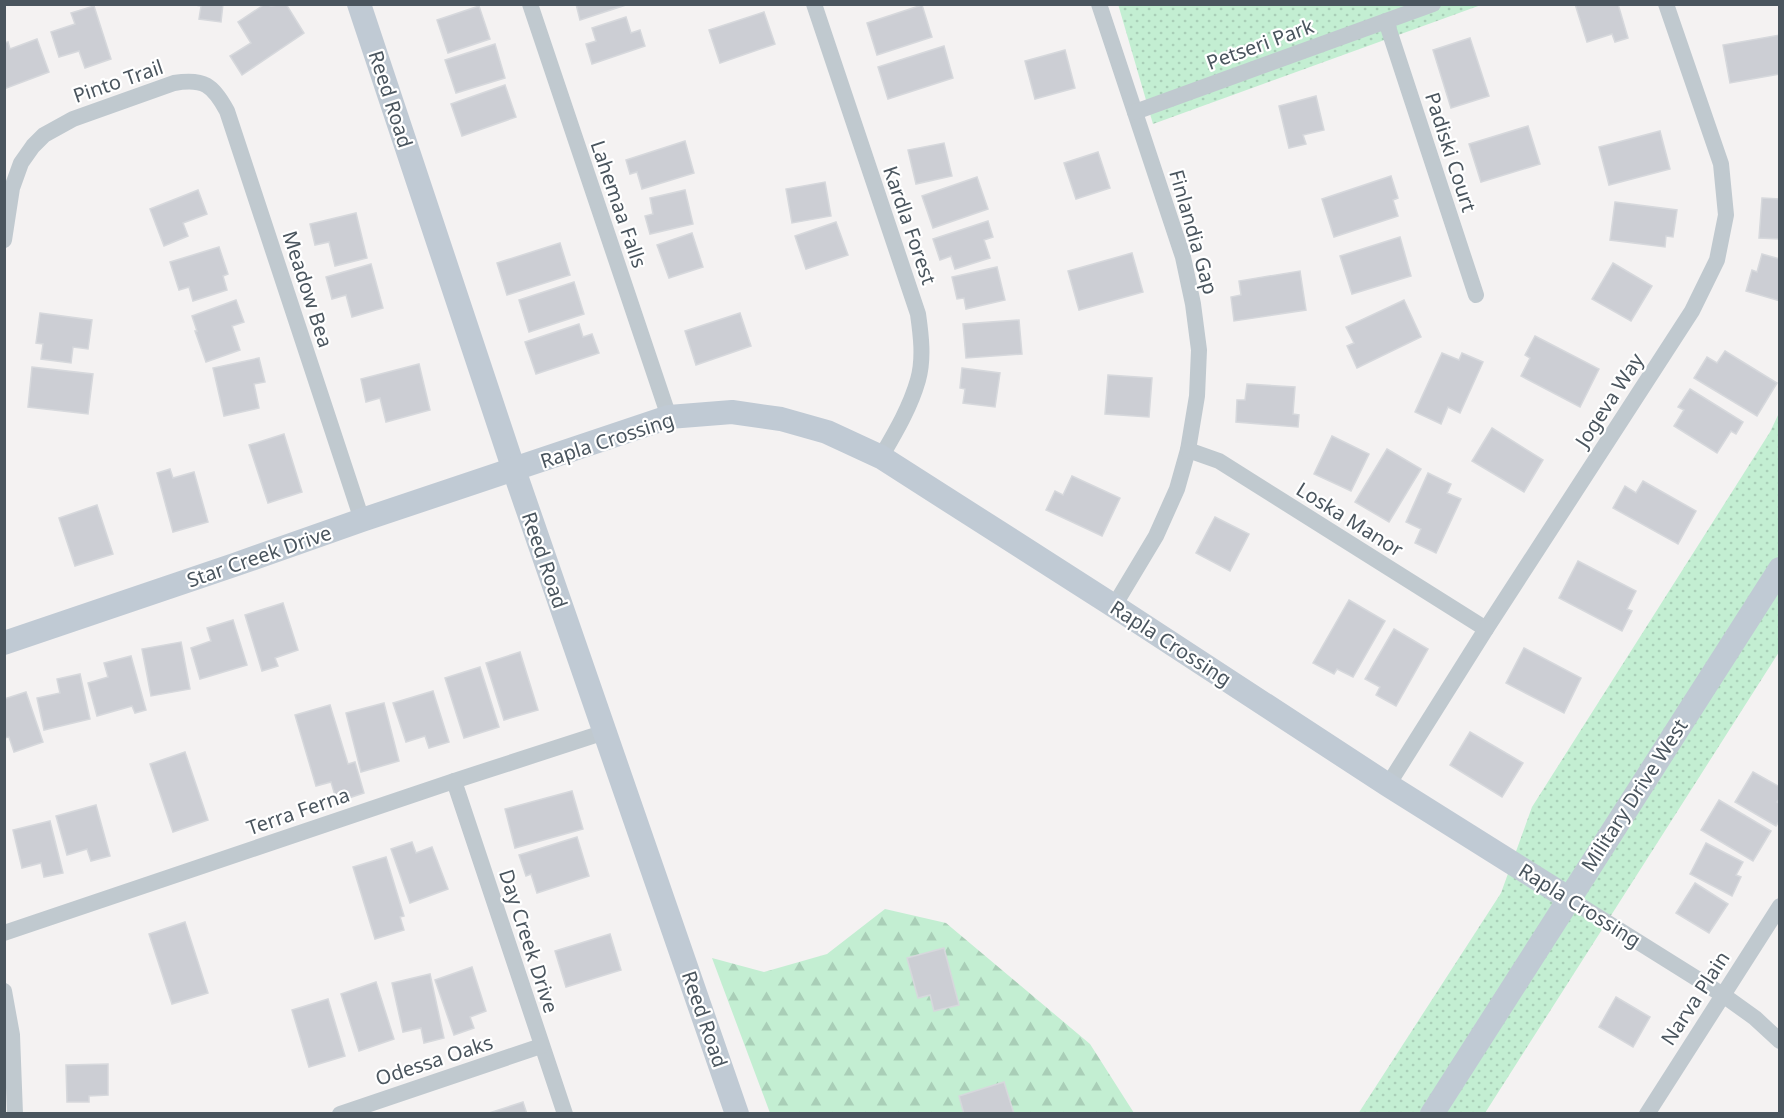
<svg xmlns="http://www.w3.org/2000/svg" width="1784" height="1118" viewBox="0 0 1784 1118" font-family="'Noto Sans',sans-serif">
<defs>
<pattern id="grass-dots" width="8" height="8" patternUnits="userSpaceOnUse" patternTransform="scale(1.5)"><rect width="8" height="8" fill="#c3eed2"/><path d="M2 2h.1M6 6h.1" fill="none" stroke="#a9ceb7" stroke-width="1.8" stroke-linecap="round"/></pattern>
<pattern id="forest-firs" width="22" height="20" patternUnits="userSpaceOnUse" patternTransform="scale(1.5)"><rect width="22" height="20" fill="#c3eed2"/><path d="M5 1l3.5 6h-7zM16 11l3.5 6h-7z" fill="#a9ceb7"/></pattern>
</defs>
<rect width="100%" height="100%" fill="#f4f2f2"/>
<g fill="url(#grass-dots)">
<path d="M1118 4 1481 5 1153 124Z"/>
<path d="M1779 413V652L1485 1113 1358 1114 1501 893 1532 807 1770 432Z"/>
</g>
<path fill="url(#forest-firs)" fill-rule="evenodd" d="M885 909 946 923 1090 1044 1134 1113H1014L1004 1083 959 1096 964 1113H770L712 958 764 972 827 954ZM907 958 958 1004 930 995 918 998Z"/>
<g fill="#ccced4" stroke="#d6d8dc" stroke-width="1.5">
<path d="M189 4H223L221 22 199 19 201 6Z"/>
<path d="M265 4 271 6 286 4 304 33 242 75 230 56 251 43 238 22Z"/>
<path d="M576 4H629L580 20Z"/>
<path d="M1575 4H1618L1628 38 1615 42 1612 34 1587 42Z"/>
<path d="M922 5 932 37 877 55 867 23Z"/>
<path d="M94 6 111 59 85 68 79 51 59 57 51 32 75 24 71 13Z"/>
<path d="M479 6 490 39 448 53 437 20Z"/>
<path d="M764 12 775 44 720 63 709 30Z"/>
<path d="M626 17 631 33 640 30 645 46 592 64 586 44 596 41 592 28Z"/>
<path d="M1780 35V74L1730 83 1723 45Z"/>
<path d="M1470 38 1489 96 1451 108 1433 50Z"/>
<path d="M37 39 49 72 4 89V43L8 42 10 49Z"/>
<path d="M495 44 505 78 456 93 445 60Z"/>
<path d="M944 46 953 78 888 99 878 67Z"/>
<path d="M1065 50 1075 88 1035 99 1025 61Z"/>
<path d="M505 85 516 117 462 136 451 104Z"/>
<path d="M1316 96 1324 130 1303 135 1306 144 1289 148 1279 106Z"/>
<path d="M1528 126 1540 164 1481 182 1469 144Z"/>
<path d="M1660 131 1670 169 1609 185 1599 147Z"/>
<path d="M685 141 694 173 642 189 637 172 630 174 626 160Z"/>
<path d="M944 143 952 176 916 184 908 150Z"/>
<path d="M1098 152 1110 188 1076 199 1064 163Z"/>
<path d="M1391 176 1398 198 1393 200 1398 216 1334 237 1322 199Z"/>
<path d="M977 177 988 209 933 228 922 196Z"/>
<path d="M825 182 831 216 792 223 786 189Z"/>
<path d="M198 190 207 214 183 223 188 236 164 246 150 209Z"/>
<path d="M685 190 693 224 650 234 645 216 653 214 650 198Z"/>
<path d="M1762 198 1780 199V239L1759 238Z"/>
<path d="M1615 202 1677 210 1673 237 1666 236 1665 247 1610 240Z"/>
<path d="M356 213 367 258 335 266 329 242 315 245 310 224Z"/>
<path d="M988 221 993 237 984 240 990 258 955 269 951 256 940 260 933 239Z"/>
<path d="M836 222 848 255 806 269 795 236Z"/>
<path d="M692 233 703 267 669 278 657 245Z"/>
<path d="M1400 237 1411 276 1352 294 1340 256Z"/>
<path d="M560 243 570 275 507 295 497 263Z"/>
<path d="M219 247 228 274 223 276 227 290 193 301 189 287 179 290 170 262Z"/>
<path d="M1132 253 1143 292 1079 310 1068 271Z"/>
<path d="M1762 254 1780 259V301L1746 291 1752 270 1757 272Z"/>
<path d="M1613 263 1652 286 1631 321 1592 299Z"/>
<path d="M371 264 383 308 352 317 346 295 332 299 326 277Z"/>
<path d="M997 267 1005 300 966 309 964 298 957 299 952 277Z"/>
<path d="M1300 271 1306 310 1234 321 1231 297 1241 295 1239 281Z"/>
<path d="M574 282 584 314 529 332 519 300Z"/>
<path d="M236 300 244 322 232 326 240 350 206 362 195 331H197L192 316Z"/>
<path d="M1404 300 1421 337 1357 368 1347 346 1354 343 1346 327Z"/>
<path d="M40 313 92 320 88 349 73 347 71 363 41 359 43 344 36 343Z"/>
<path d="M740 313 751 346 696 365 685 331Z"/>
<path d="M1019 320 1022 354 966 358 963 324Z"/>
<path d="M579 324 583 337 592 334 599 353 536 374 525 342Z"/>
<path d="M1535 336 1599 369 1580 407 1521 376 1530 358 1525 355Z"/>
<path d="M1725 351 1777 383 1757 416 1694 378 1707 357 1717 363Z"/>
<path d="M1442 353 1459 360 1462 353 1483 362 1460 413 1448 407 1441 424 1415 412Z"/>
<path d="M259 358 265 382 254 384 259 408 224 416 213 368Z"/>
<path d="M419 364 430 410 386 422 380 398 366 402 361 379Z"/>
<path d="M32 367 93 374 88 414 28 407Z"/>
<path d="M962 368 1000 373 995 407 963 403 965 389 960 388Z"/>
<path d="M1108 375 1152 378 1149 417 1105 414Z"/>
<path d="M1247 384 1295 387 1293 414 1299 415 1298 427 1236 422 1237 400H1245Z"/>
<path d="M1690 389 1743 422 1736 434 1731 431 1717 453 1674 426 1684 410 1678 407Z"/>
<path d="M1492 428 1543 460 1524 492 1472 461Z"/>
<path d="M284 434 302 492 268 503 249 445Z"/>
<path d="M1332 436 1369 454 1351 491 1314 474Z"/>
<path d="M1387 449 1421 469 1389 522 1355 502Z"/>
<path d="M170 469 173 478 194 472 208 522 173 532 157 473Z"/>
<path d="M1428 473 1451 484 1447 493 1461 499 1436 553 1415 543 1421 529 1406 522Z"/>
<path d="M1072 476 1120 498 1102 536 1046 510 1055 491 1063 495Z"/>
<path d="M1643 481 1696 511 1678 544 1613 508 1625 486 1636 493Z"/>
<path d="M97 505 113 554 75 566 59 518Z"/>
<path d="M1215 517 1249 534 1230 571 1196 553Z"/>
<path d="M1578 561 1636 591 1627 609 1632 611 1622 631 1559 598Z"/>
<path d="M1349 600 1385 621 1353 677 1337 669 1334 674 1313 663Z"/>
<path d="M283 603 298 650 275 658 278 666 262 671 245 615Z"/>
<path d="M233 620 247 665 200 679 191 648 211 641 207 628Z"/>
<path d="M1394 629 1428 649 1396 706 1376 695 1380 687 1365 679Z"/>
<path d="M181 642 190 689 151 696 142 649Z"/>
<path d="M1524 648 1581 678 1564 713 1506 683Z"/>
<path d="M520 652 538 710 504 720 486 663Z"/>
<path d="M131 656 146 710 135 713 132 706 97 716 88 683 108 677 104 663Z"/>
<path d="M480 667 499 727 464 738 445 678Z"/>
<path d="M80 674 90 719 44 730 37 698 60 693 57 679Z"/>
<path d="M433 691 449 742 429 748 425 736 406 742 393 703Z"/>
<path d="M26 692 43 742 14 752 9 737 4 738V699Z"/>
<path d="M384 703 399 761 361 772 346 713Z"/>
<path d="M330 705 348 764 355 762 364 793 337 802 331 782 316 786 295 715Z"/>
<path d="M1470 732 1523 763 1502 797 1450 765Z"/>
<path d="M185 752 208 820 173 832 150 764Z"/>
<path d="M1753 772 1780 787V798L1777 802 1780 804V820L1776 826 1735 802Z"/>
<path d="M572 791 583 829 515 848 505 809Z"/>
<path d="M1719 800 1771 831 1753 861 1701 830Z"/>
<path d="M96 805 110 856 91 861 87 849 67 855 56 816Z"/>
<path d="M50 821 63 873 44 877 41 863 22 868 13 830Z"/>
<path d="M577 837 589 876 537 893 531 874 526 876 519 855Z"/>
<path d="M412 842 416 853 432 847 448 889 410 903 391 849Z"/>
<path d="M1706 843 1743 862 1736 875 1741 877 1732 896 1690 874Z"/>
<path d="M386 857 404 916 400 917 404 930 375 939 353 867Z"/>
<path d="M1695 883 1728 904 1709 933 1676 913Z"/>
<path d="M185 922 208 993 172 1004 149 934Z"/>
<path d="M610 934 621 970 566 987 555 951Z"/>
<path d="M944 948 959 1005 934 1011 930 995 918 998 907 958Z"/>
<path d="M472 967 486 1011 470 1017 474 1028 454 1035 435 980Z"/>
<path d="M430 974 444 1038 424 1043 421 1028 403 1032 392 983Z"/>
<path d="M376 982 394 1039 359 1051 341 994Z"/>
<path d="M1616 997 1650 1017 1633 1047 1599 1027Z"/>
<path d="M328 999 345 1056 309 1067 292 1010Z"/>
<path d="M108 1064V1095L89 1096V1102H67L66 1065Z"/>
<path d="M1004 1082 1014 1114H964L959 1096Z"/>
<path d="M523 1102 527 1114H486Z"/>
</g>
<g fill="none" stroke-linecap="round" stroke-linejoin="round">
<g stroke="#c0c9cf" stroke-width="16">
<path d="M530 4 669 417"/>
<path d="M814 4 918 314C921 335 924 359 918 380 910 408 895 433 881 457"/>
<path d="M1099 4 1183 257 1193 304 1199 350 1197 396 1188 450 1177 489 1156 536 1114 606"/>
<path d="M1386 21 1476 295"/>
<path d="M1135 112 1433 4"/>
<path d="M4 240 12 188 21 163 33 146 44 135 73 119 174 83C204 78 213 85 227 111L362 520"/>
<path d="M1188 450 1219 461 1486 629"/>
<path d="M454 781 565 1114"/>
<path d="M1388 785 1486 629 1692 311 1717 260 1726 215 1721 164 1666 4"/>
<path d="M1568 898 1723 995 1755 1018 1780 1041"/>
<path d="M4 933 454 781 605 732"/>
<path d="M4 991 12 1035 15 1114"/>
<path d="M340 1114 541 1046"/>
<path d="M1647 1114 1780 906"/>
</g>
<g stroke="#c0cad4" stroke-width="24">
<path d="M359 4 514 470 737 1114"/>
<path d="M4 643 234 565 362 520 669 417 732 412 781 419 827 432 881 457 1114 606 1388 785 1568 898"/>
<path d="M1432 1114 1780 569"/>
</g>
</g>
<g text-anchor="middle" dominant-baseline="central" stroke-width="4.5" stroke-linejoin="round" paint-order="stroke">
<g font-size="20" fill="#4a555e" stroke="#fff">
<text transform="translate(1260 44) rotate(-20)">Petseri Park</text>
<text transform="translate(118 81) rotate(-19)">Pinto Trail</text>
<text transform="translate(391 99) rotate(72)">Reed Road</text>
<text transform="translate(1451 152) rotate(72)">Padiski Court</text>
<text transform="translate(619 204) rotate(71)">Lahemaa Falls</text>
<text transform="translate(910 225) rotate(71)">Kardla Forest</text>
<text transform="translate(1194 232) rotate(74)">Finlandia Gap</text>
<text transform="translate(308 289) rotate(72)">Meadow Bea</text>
<text transform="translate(1609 400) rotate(-57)">Jogeva Way</text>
<text transform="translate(607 440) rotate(-18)">Rapla Crossing</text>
<text transform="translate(1350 519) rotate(32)">Loska Manor</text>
<text transform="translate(259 556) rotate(-19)">Star Creek Drive</text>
<text transform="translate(545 560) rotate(71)">Reed Road</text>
<text transform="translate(1171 643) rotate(33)">Rapla Crossing</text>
<text transform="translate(1634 795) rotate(-57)">Military Drive West</text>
<text transform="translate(298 811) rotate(-19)">Terra Ferna</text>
<text transform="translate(1580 905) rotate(32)">Rapla Crossing</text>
<text transform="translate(529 941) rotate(72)">Day Creek Drive</text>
<text transform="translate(1695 998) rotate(-57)">Narva Plain</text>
<text transform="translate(705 1019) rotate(71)">Reed Road</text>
<text transform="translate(434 1060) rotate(-18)">Odessa Oaks</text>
</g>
</g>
<rect width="1784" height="1118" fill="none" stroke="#4a555e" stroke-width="12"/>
</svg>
